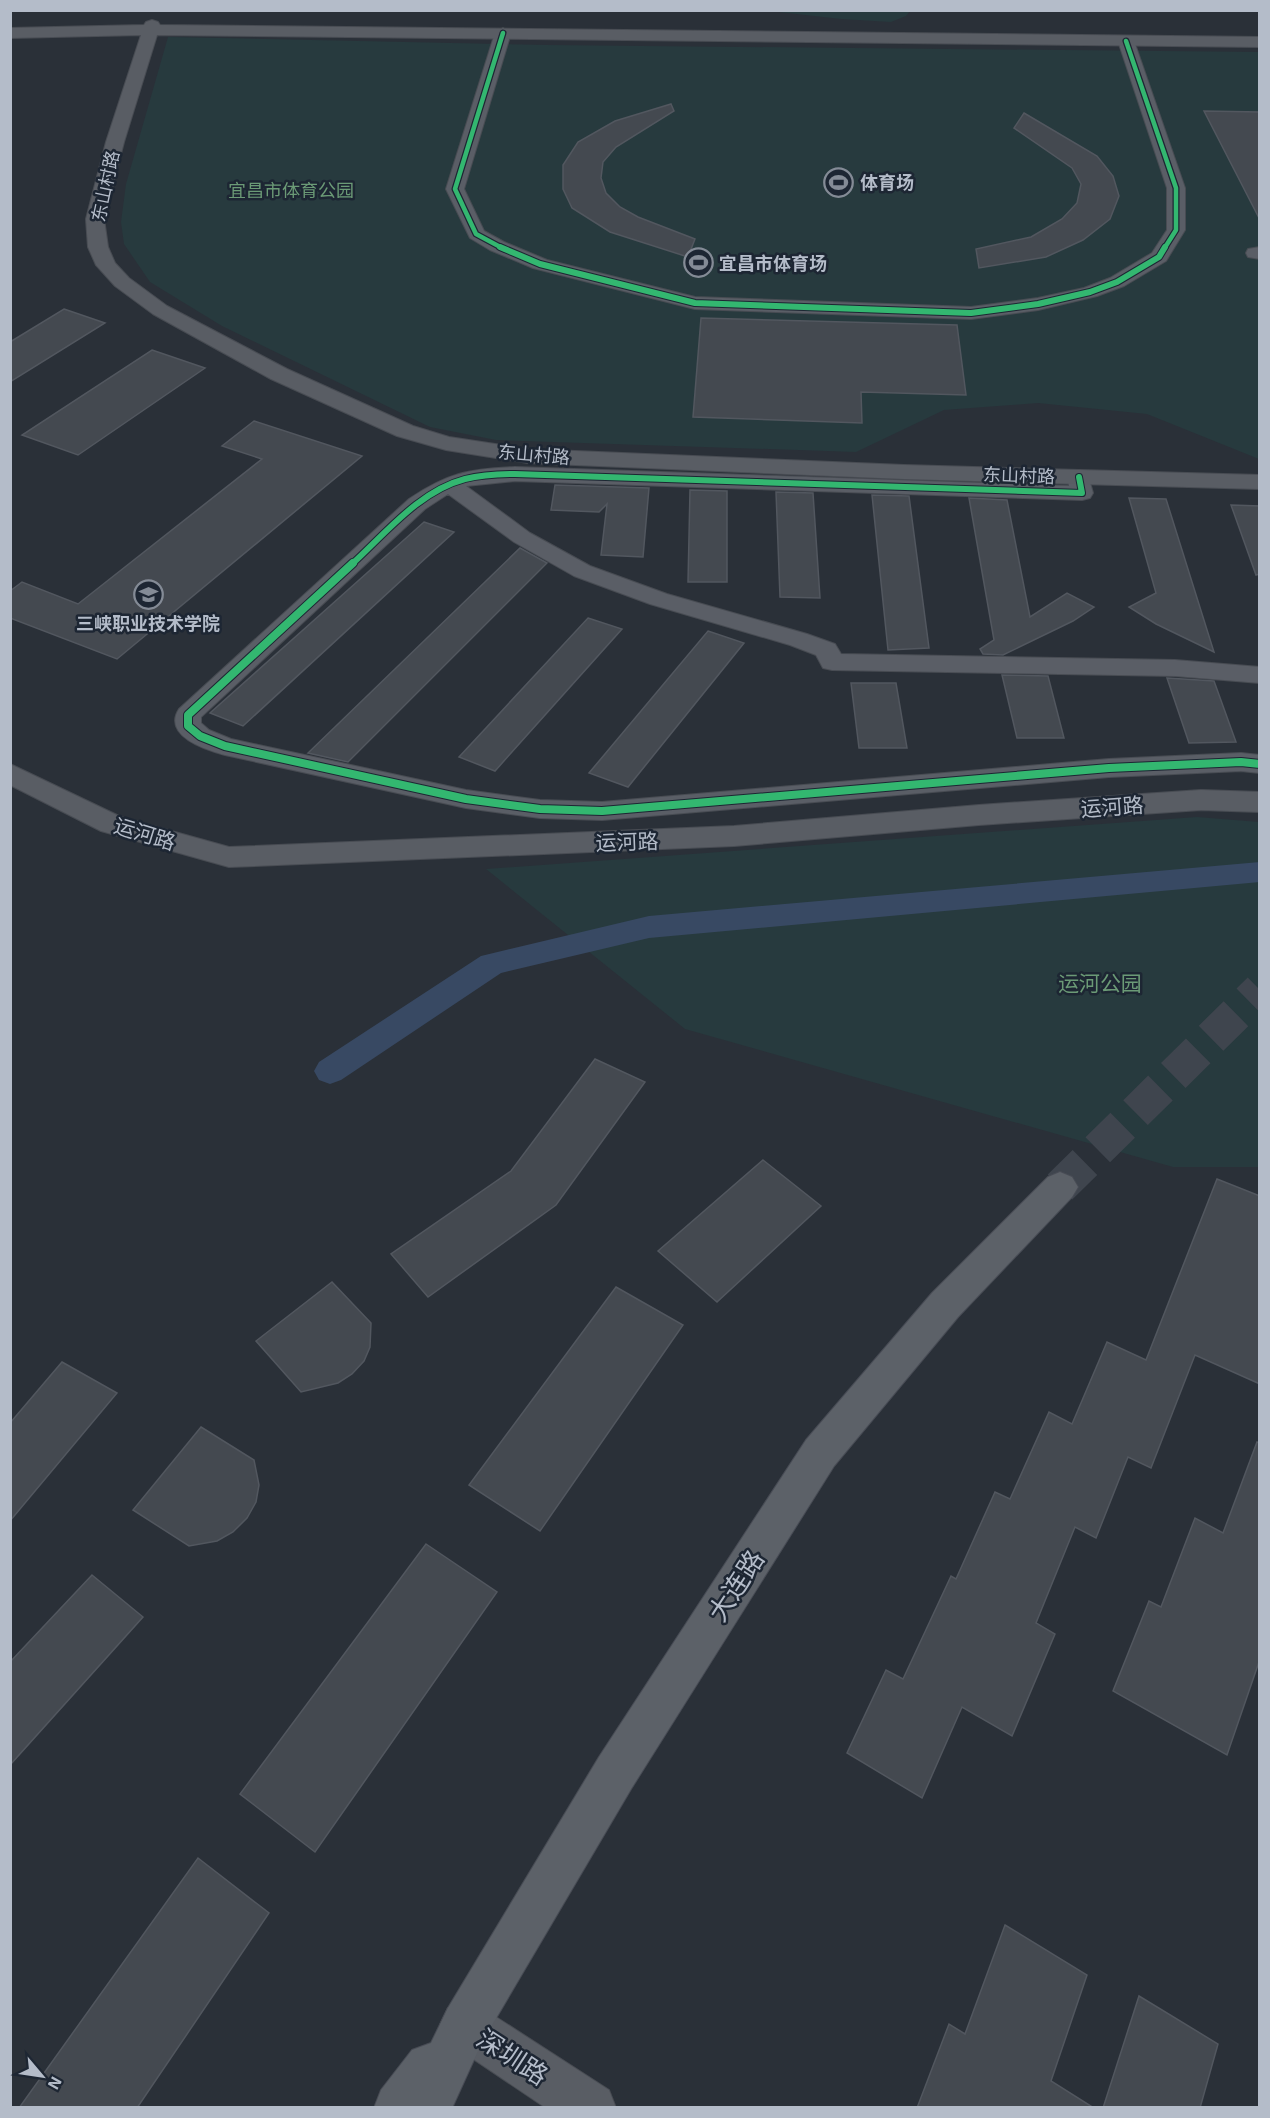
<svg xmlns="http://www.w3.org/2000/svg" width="1270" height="2118" viewBox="0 0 1270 2118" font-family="'Exo 2','Noto Sans SC',sans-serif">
<rect width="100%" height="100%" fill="#2a3038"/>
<g fill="#273a3e">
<path d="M770 11 910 10V11L906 16 891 22 841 19Z"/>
<path d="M168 37 548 45 1259 52V459L1147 414 1038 403 944 410 856 452 496 440 430 427 222 326 150 282 124 244 121 222 126 184Z"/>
<path d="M1197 817 1259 822V1167H1173L685 1029 486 869Z"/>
</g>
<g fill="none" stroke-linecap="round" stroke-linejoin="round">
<path fill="#384963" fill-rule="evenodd" d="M1260 862V882L649 938 501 973 341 1080 330 1084 319 1080 314 1071 319 1062 481 956 649 916Z"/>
</g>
<g fill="#444950" stroke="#52575f" stroke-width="1.5">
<path d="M671 104 674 111 616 147 603 162 601 178 606 193 620 207 638 217 695 239 688 257 610 232 572 208 563 189V165L578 142 615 121Z"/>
<path d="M1204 111 1260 112V220Z"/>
<path d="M1024 113 1097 156 1113 176 1119 196 1110 219 1083 240 1046 257 979 268 976 249 1031 237 1062 219 1077 203 1081 184 1072 168 1014 128Z"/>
<path d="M64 309 105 323 10 382V342Z"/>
<path d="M701 318 957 325 966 395 861 392 862 423 693 417Z"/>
<path d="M152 350 205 368 78 455 22 435Z"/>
<path d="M254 421 362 456 117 659 10 618V591L22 582 78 604 262 459 222 446Z"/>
<path d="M555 485 649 488 643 557 601 555 607 504 599 512 551 510Z"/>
<path d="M690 490 727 491V582H688Z"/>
<path d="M776 492 813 493 820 598 780 597Z"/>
<path d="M872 495 909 496 929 648 888 650Z"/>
<path d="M969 498 1007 500 1030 617 1067 593 1094 607 1073 621 1003 655 983 654 980 649 994 640Z"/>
<path d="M1129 498 1166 499 1214 652 1156 624 1129 607 1156 593Z"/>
<path d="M1231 505 1260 506V574L1256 575Z"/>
<path d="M424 522 454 532 243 726 210 713Z"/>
<path d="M520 548 547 563 348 762 308 753Z"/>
<path d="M588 618 622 629 495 771 459 757Z"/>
<path d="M708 631 744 643 628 787 589 773Z"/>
<path d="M1002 675 1048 676 1064 738H1017Z"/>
<path d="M1167 678 1214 681 1236 742 1189 743Z"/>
<path d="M851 683H896L907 748H859Z"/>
<path d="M595 1059 645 1082 556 1205 428 1297 391 1254 511 1171Z"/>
<path d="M763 1160 821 1206 717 1302 658 1251Z"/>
<path d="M1217 1179 1260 1196V1384L1195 1355 1151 1468 1128 1457 1096 1538 1075 1527 1036 1623 1055 1634 1012 1736 962 1707 922 1798 847 1753 886 1670 903 1679 951 1576 956 1579 995 1492 1010 1499 1049 1412 1072 1424 1107 1342 1146 1360Z"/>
<path d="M332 1282 371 1323 370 1347 364 1361 352 1374 338 1383 301 1392 256 1341Z"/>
<path d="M616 1287 683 1325 540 1531 469 1485Z"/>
<path d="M62 1362 117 1393 10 1521V1423Z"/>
<path d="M201 1427 254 1460 259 1485 256 1502 247 1518 233 1532 217 1541 189 1546 133 1510Z"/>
<path d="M1257 1442 1260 1443V1659L1227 1755 1113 1691 1149 1601 1161 1607 1195 1518 1223 1533Z"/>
<path d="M426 1544 497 1592 315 1852 240 1794Z"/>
<path d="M92 1575 143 1617 10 1765V1662Z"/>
<path d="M198 1858 269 1913 137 2108H19Z"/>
<path d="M1005 1925 1087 1975 1051 2081 1094 2108H917L949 2024 965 2034Z"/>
<path d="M1139 1996 1218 2044 1200 2108H1103Z"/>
</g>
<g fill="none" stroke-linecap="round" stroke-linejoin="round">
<path stroke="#3f454e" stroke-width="35" stroke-dasharray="35 18" stroke-linecap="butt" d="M1060 1187 1260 990"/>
<defs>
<g id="street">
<path d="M503 28 511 33 464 189 484 231 504 242 547 260 695 297 971 307 1038 298 1084 288 1110 278 1152 253 1167 230V188L1118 41 1126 36 1134 41 1185 188V230L1166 261 1124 286 1097 296 1038 310 971 319 695 309 533 268 490 250 470 238 446 189 495 33Z"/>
<path d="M1260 247V259L1248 257 1246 253 1248 249Z"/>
<path d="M515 467 1069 486 1068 477 1071 472 1079 470 1087 472 1093 493 1090 498 1082 500 515 481 466 486 530 533 590 566 667 594 807 634 835 644 841 654 1175 660 1260 667V683L1175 676 832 670 823 668 816 655 790 645 650 604 574 576 514 542 448 494 425 509 201 717V723L209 730 231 739 466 790 540 800 602 802 1109 759 1241 753 1260 755V773L1241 771 1109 777 602 820 540 818 466 808 225 755C206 750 162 736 179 709L409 499C448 473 468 469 515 467Z"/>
</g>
<g id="secondary">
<path d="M152 20 158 22 160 25 1260 37V47L157 35 124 142 104 219 108 247 115 263 129 278 167 306 287 369 413 426 449 437 528 449 904 465 1260 475V489L904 479 528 463 446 450 397 436 271 379 153 314 115 286 96 265 88 247 86 219 106 142 141 35 10 38V28L144 25 146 22Z"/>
<path d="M10 764 121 817 229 847 734 826 979 805 1201 790 1260 792V812L1201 810 979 825 734 846 229 867 101 831 10 785Z"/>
<path d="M465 2000 482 2008 609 2090 616 2108H546L448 2042 440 2025 448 2008Z"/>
</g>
<path id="primary" d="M1060 1172 1072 1177 1078 1187 1072 1197 958 1317 834 1466 631 1789 482 2042 452 2108H374L381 2090 412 2050 431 2043 448 2008 599 1757 806 1440 932 1293 1048 1177Z"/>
</defs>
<use href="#street" stroke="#484c53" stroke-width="2"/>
<use href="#secondary" stroke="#484c53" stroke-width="2"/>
<use href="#primary" stroke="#484c55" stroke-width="2"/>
<use href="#street" fill="#5a5e66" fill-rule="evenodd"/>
<use href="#secondary" fill="#595d64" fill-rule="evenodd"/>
<use href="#primary" fill="#5c6168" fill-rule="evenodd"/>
<defs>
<g id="cycleway-far2">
<path d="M503 33 455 189 476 234 504 249"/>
<path d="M1126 41 1176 188V230L1164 249"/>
</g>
<g id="cycleway-far1">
<path d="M500 247 540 264 695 303 971 313 1038 304 1090 292 1117 282 1159 257 1165 247"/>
<path d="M352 564C385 534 419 491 465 479 481 475 498 474 515 474L1082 493 1079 477"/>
</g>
<path id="cycleway" d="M353 563 188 715V726L200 736 225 746 466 799 540 809 602 811 1109 768 1241 762 1260 764"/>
</defs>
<use href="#cycleway-far2" stroke="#1d2633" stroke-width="7"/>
<use href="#cycleway-far1" stroke="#1d2633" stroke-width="8"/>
<use href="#cycleway" stroke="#1d2633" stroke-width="10"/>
<use href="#cycleway-far2" stroke="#33b770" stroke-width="4.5"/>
<use href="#cycleway-far1" stroke="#33b770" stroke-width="6"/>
<use href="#cycleway" stroke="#33b770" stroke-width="8"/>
</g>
<defs>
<symbol id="stadium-ring" viewBox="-11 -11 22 22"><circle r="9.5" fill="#1d2633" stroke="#848b96" stroke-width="1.5"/><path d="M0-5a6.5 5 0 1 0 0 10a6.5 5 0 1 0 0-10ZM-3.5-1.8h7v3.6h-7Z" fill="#848b96"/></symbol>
<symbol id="university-ring" viewBox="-11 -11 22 22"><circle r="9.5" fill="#1d2633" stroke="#848b96" stroke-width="1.5"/><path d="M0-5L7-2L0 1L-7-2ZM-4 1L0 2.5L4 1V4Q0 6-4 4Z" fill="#848b96"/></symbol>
</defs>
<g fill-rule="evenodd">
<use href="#stadium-ring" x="822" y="166" width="33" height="33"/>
<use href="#stadium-ring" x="682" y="246" width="33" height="33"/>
<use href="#university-ring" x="132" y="578" width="33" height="33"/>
</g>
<g text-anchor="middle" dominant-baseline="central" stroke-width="5" stroke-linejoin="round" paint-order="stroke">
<g font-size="18" font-weight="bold" fill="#b4bcc9" stroke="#1d2633" text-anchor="start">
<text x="860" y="182">体育场</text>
<text x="719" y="263">宜昌市体育场</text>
<text x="148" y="623" text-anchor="middle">三峡职业技术学院</text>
</g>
<g font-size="18" fill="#b4bcc9" stroke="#1d2633">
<text transform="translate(105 186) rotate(-78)">东山村路</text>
<text transform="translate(534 454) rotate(5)">东山村路</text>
<text transform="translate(1019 475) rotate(2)">东山村路</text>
</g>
<g font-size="18" fill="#6b9a76" stroke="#1d2633">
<text x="291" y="190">宜昌市体育公园</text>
</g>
<g font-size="21" fill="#b4bcc9" stroke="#1d2633">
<text transform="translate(1112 806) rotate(-4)">运河路</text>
<text transform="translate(145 833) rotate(17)">运河路</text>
<text transform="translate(627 841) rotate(-2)">运河路</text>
</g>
<g font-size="21" fill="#6b9a76" stroke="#1d2633">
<text x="1100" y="982">运河公园</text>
</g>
<g font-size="26" fill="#b4bcc9" stroke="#1d2633">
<text transform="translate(735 1585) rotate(-57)">大连路</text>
<text transform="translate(513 2056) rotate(33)">深圳路</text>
</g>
</g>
<rect width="1270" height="2118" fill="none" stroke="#b4bcc9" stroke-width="24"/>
<g transform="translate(42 2076) rotate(119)" stroke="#1d2633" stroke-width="4.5" paint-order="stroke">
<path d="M0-4.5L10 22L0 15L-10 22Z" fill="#b4bcc9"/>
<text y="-9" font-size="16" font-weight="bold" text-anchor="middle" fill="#b4bcc9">N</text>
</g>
</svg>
